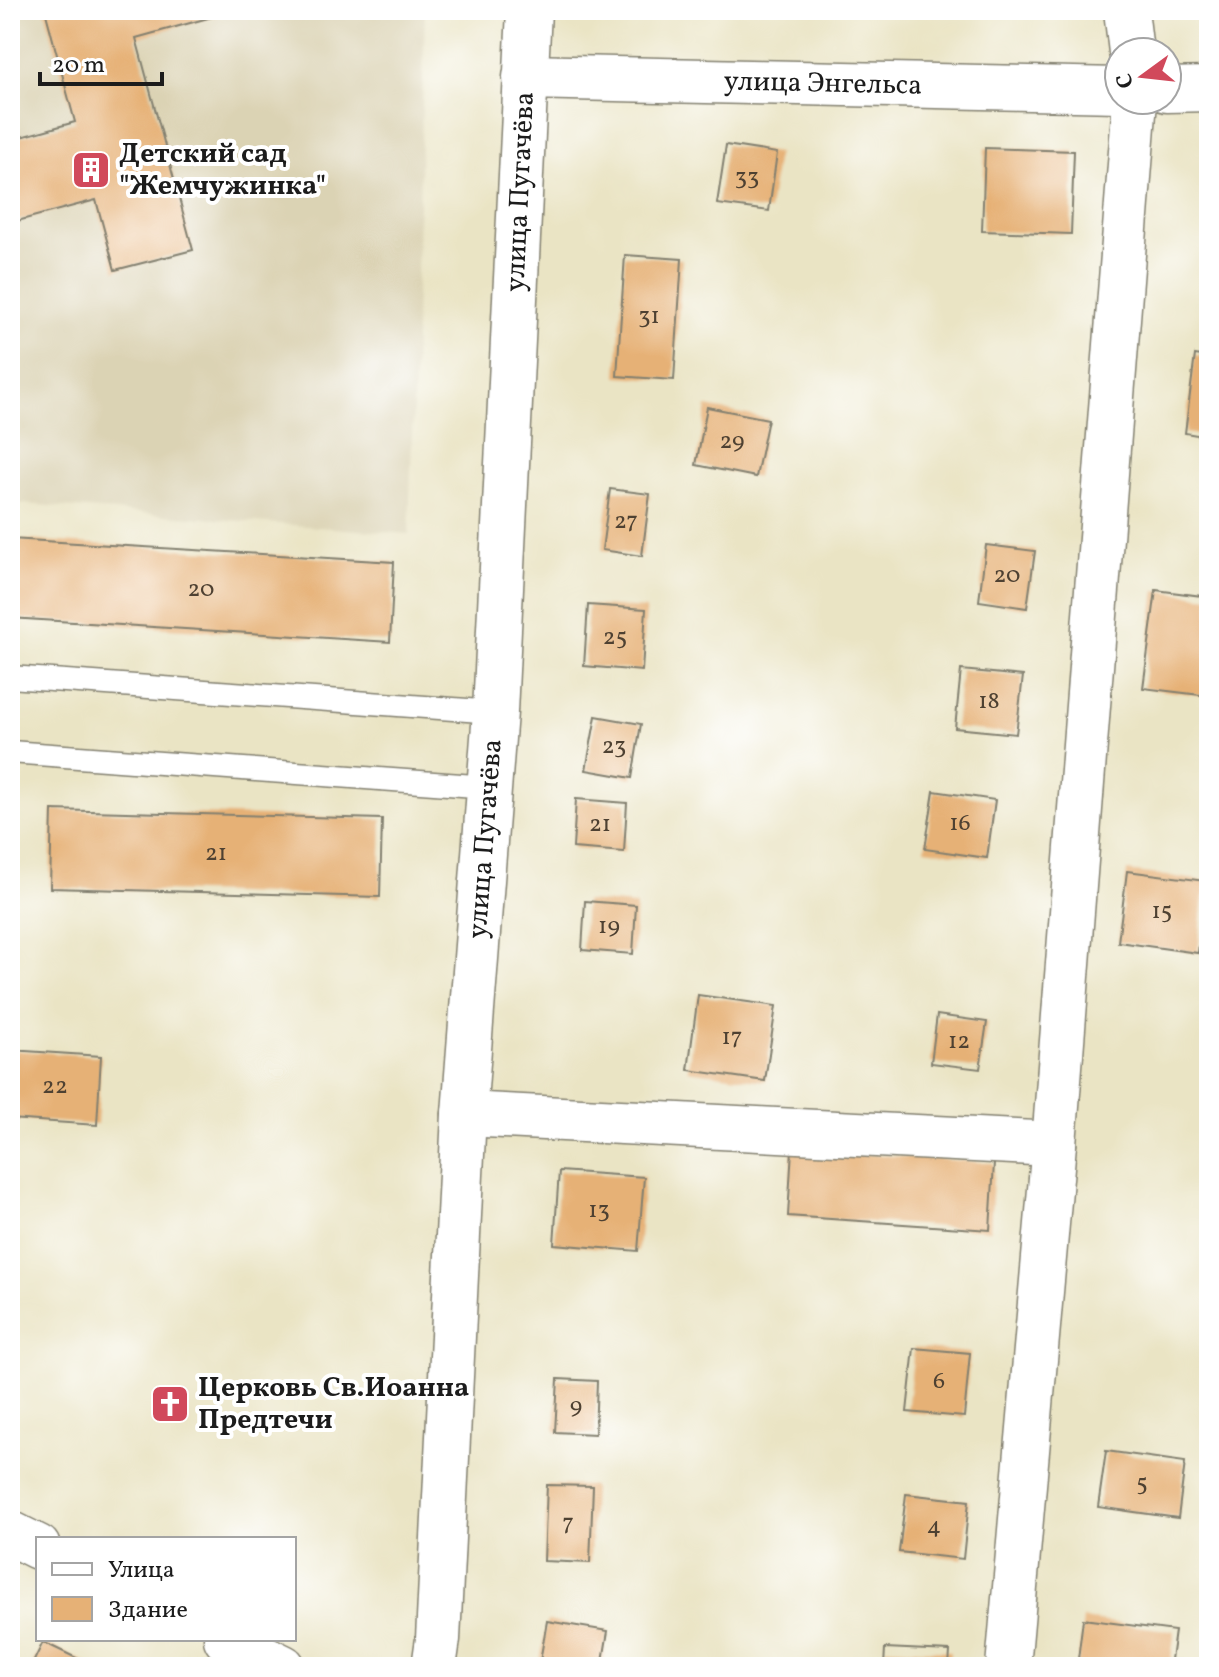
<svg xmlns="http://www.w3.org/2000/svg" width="1219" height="1677" viewBox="0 0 1219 1677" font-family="Vollkorn,serif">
<rect width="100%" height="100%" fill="#fff"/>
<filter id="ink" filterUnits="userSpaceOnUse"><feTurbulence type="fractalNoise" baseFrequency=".0125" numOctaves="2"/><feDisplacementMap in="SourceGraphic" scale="16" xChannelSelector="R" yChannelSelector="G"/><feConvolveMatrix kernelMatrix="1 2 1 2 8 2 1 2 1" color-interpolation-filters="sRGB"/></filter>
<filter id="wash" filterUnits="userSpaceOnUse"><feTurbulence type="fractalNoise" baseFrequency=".006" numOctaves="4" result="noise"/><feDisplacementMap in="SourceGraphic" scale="32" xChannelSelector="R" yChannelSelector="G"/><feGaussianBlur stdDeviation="1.8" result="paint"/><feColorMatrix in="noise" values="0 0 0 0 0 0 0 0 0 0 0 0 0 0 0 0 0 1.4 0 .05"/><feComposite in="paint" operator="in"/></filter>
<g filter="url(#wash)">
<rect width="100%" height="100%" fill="#eae4c4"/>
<path fill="#dbd3b4" d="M10 10H425L409 534 10 503Z"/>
<g id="blocks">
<g fill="#e6b176">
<path d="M45 10H237L136 38 193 250 115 270 96 200 10 223V140L75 122Z"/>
<path d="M726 145 777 153 769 211 717 204Z"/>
<path d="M985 148 1074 151 1071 234 982 231Z"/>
<path d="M625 255 682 259 674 380 617 376Z"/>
<path d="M1195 355 1209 357V437L1185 433Z"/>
<path d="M707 407 768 419 756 477 696 465Z"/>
<path d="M610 489 650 494 642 556 602 550Z"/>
<path d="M10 539 394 562 390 642 10 618Z"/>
<path d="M986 545 1035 551 1027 608 979 601Z"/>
<path d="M1156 590 1209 597V696L1143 688Z"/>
<path d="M588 605 646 609 642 671 584 666Z"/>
<path d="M961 670 1023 676 1016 734 955 728Z"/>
<path d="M596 716 641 724 632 778 586 770Z"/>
<path d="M934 791 995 800 987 858 925 849Z"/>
<path d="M576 799 627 803 624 852 573 848Z"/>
<path d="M52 810 382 819 380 897 50 888Z"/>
<path d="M1127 871 1206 881 1198 953 1118 942Z"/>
<path d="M585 901 636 905 633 954 582 950Z"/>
<path d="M698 995 776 1006 765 1081 688 1070Z"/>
<path d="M937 1015 987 1022 980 1069 931 1063Z"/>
<path d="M10 1050 101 1056 97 1125 10 1119Z"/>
<path d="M792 1149 994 1163 990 1230 788 1216Z"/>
<path d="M559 1171 644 1177 638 1251 554 1244Z"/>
<path d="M914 1348 970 1353 964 1417 907 1412Z"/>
<path d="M558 1379 597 1381 595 1434 555 1432Z"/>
<path d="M1106 1451 1185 1462 1178 1518 1098 1507Z"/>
<path d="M547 1485 593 1486 590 1563 544 1561Z"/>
<path d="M906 1494 969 1501 963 1559 899 1552Z"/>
<path d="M1083 1619 1175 1631 1170 1667H1077Z"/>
<path d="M547 1621 608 1631 602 1667H539Z"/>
<path d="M43 1642 95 1667H31Z"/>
<path d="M885 1648 950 1651 949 1667H884Z"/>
</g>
</g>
</g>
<g filter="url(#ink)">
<use href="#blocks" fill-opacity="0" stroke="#838070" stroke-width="2"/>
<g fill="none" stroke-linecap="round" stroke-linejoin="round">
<defs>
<g id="lane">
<path d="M10 677 495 712"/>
<path d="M10 752 489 787"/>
</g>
<g id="street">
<path d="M1126 10 1131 52"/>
<path id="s1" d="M525 77 1119 90"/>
<path d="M1167 90 1209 89"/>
<path d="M464 1114 1054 1144"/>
<path d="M1008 1667 1054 1144 1135 100"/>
</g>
<g id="secondary">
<path d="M10 1533 38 1547"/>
<path d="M226 1639 283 1667"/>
<path id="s2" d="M434 1667 438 1639 464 1114 495 712 529 10"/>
</g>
</defs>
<use href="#lane" stroke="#838070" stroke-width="25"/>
<use href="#street" stroke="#838070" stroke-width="47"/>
<use href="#secondary" stroke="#838070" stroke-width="47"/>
<use href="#lane" stroke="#fff" stroke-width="22"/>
<use href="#street" stroke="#fff" stroke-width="44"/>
<use href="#secondary" stroke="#fff" stroke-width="44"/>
</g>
</g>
<defs>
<symbol id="building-square" viewBox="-11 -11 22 22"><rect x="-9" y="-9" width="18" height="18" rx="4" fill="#d1495b" stroke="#fff"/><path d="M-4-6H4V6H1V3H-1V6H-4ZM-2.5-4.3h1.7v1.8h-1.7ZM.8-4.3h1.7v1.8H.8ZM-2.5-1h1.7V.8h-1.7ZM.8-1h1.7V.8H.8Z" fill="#fff"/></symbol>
<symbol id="church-square" viewBox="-11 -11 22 22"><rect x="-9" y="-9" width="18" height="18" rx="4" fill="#d1495b" stroke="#fff"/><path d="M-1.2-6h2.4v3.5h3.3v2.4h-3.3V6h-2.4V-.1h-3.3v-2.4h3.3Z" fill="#fff"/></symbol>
</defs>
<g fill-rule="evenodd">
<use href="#building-square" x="69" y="148" width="44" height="44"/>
<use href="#church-square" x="148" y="1382" width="44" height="44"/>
</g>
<g text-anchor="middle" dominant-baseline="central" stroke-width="8" stroke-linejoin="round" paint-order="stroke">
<g font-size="24" fill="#4e4132">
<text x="747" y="178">33</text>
<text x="649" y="317">31</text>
<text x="732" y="442">29</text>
<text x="626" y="522">27</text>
<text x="1007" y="576">20</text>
<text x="201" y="590">20</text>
<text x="615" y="638">25</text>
<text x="989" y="702">18</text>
<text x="614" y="747">23</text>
<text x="960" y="824">16</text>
<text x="600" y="825">21</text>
<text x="216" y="854">21</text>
<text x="1162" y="912">15</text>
<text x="609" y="927">19</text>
<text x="732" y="1038">17</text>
<text x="959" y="1042">12</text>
<text x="55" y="1087">22</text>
<text x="599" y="1211">13</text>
<text x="939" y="1382">6</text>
<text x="576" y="1407">9</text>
<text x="1142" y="1484">5</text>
<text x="568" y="1524">7</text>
<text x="934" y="1527">4</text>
</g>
<g font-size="28" fill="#1c1c1c" stroke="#fff">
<text stroke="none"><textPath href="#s1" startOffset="298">улица Энгельса</textPath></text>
<text stroke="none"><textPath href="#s2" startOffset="1478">улица Пугачёва</textPath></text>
<text stroke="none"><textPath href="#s2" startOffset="830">улица Пугачёва</textPath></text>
</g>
<g font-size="28" font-weight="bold" fill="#1c1c1c" stroke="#fff" text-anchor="start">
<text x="119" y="154">Детский сад<tspan x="119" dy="32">"Жемчужинка"</tspan></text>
<text x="198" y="1388">Церковь Св.Иоанна<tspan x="198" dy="32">Предтечи</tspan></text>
</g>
</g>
<rect width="1219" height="1677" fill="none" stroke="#fff" stroke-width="40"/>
<rect x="36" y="1537" width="260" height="104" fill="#ffffff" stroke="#a4a4a4" stroke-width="2"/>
<rect x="52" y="1563" width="40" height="12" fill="#ffffff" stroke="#a4a4a4" stroke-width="2"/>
<text x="108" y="1577" font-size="24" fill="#1c1c1c">Улица</text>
<rect x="52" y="1597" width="40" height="24" fill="#e6b176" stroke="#a4a4a4" stroke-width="2"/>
<text x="108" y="1617" font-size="24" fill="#1c1c1c">Здание</text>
<g transform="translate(1143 76) rotate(255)"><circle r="38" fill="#ffffff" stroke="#a4a4a4" stroke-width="2"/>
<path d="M0-6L14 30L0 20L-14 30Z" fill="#d1495b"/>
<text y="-12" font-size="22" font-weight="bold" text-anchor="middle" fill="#1c1c1c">С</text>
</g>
<path d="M40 72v12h122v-12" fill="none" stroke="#1c1c1c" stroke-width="4"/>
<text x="52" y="72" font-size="24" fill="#1c1c1c" stroke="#ffffff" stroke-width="6" paint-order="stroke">20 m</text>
</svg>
